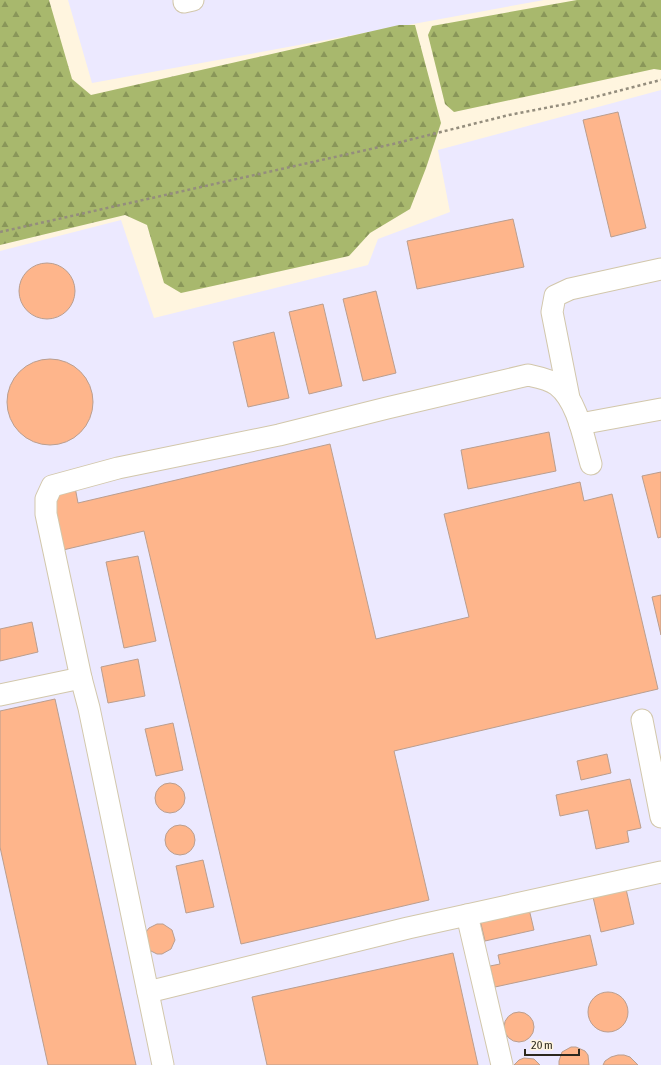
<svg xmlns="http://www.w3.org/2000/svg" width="661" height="1065" viewBox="0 0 661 1065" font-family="'Asap Condensed',sans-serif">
<defs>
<pattern id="forest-firs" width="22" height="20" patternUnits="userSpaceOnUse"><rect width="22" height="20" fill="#a8b86d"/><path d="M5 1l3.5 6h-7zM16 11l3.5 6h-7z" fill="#899659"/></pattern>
</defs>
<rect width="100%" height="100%" fill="#fff5df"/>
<g fill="#ece9ff">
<path d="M68 0H544L92 83Z"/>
<path d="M661 90V1065H0V251L121 220 154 318 368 265 378 239 450 212 438 150Z"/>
</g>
<g fill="url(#forest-firs)">
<path d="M0 0H49L72 79 91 95 399 25H415L441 123 426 168 410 209 370 233 349 256 181 293 164 283 147 225 125 215 0 245Z"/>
<path d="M577 0H661V70L654 69 454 112 445 104 428 35 432 26Z"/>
</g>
<g fill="#feb58b" stroke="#ba9e8f">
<path d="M618 112 646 228 611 237 583 120Z"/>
<path d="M513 219 524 267 417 289 407 241Z"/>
<circle cx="47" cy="291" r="28"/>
<path d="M376 291 396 373 363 381 343 299Z"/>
<path d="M323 304 342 386 309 394 289 312Z"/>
<path d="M274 332 289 398 248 407 233 342Z"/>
<circle cx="50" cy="402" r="43"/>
<path d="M549 432 556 471 468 489 461 450Z"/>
<path d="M330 444 376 639 469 617 444 514 580 482 584 501 612 494 658 689 394 751 429 900 241 944 144 531 63 550 49 493 75 487 78 503Z"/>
<path d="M661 472V537L658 538 642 476Z"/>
<path d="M138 556 156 641 124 648 106 562Z"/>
<path d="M661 595V635L652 597Z"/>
<path d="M32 622 38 652 0 661V629Z"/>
<path d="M138 659 145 696 108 703 101 667Z"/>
<path d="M55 699 136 1065H48L0 847V711Z"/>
<path d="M173 723 183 770 156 776 145 729Z"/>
<path d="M607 754 611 773 581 780 577 761Z"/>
<path d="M630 779 641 828 627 831 629 842 596 849 588 810 560 816 556 795Z"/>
<circle cx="170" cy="798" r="15"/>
<circle cx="180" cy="840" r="15"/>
<path d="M203 860 214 907 186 913 176 866Z"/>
<path d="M626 889 634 924 601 932 593 897Z"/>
<path d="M529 909 534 930 485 941 480 920Z"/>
<path d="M157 924H163L172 930 175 940 171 949 162 954H157L149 950 146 932 149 928Z"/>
<path d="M590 935 597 965 495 987 490 966 500 964 498 955Z"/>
<path d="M453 953 478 1065H267L252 997Z"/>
<circle cx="608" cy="1012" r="20"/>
<circle cx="519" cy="1027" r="15"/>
<path d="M571 1047H576L585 1051 588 1055 589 1065H559V1061L562 1052Z"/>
<path d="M618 1055H624L630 1057 638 1065H603L605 1061 611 1057Z"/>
<path d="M524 1058 534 1059 540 1065H514L519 1060Z"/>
</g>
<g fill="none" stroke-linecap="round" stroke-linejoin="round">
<defs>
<g id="minor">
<path d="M184 0V2L193 0"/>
<path d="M569 398 552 312 555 296 570 289 661 269"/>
<path d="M580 424 661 409"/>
<path d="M0 695 81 678"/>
<path d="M642 720 661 817"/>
<path d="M467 915 502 1065"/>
<path d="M148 992 408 928 661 872"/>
<path d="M163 1065 89 708 81 678 46 514V499L52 486 118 468 279 435 387 408 528 375C537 377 549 379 557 385 578 401 584 440 591 464"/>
</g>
</defs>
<use href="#minor" stroke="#d2c7ab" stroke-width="23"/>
<path stroke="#948d7d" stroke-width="2.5" stroke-dasharray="3 3" stroke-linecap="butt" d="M0 232 393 144 509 115 571 103 661 80"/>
<use href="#minor" stroke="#fff" stroke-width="21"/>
</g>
<path d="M525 1049v6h54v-6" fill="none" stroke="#2c281e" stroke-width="2"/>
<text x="531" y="1049" font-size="12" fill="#2c281e" stroke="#fff5df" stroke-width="3" paint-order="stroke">20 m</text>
</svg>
